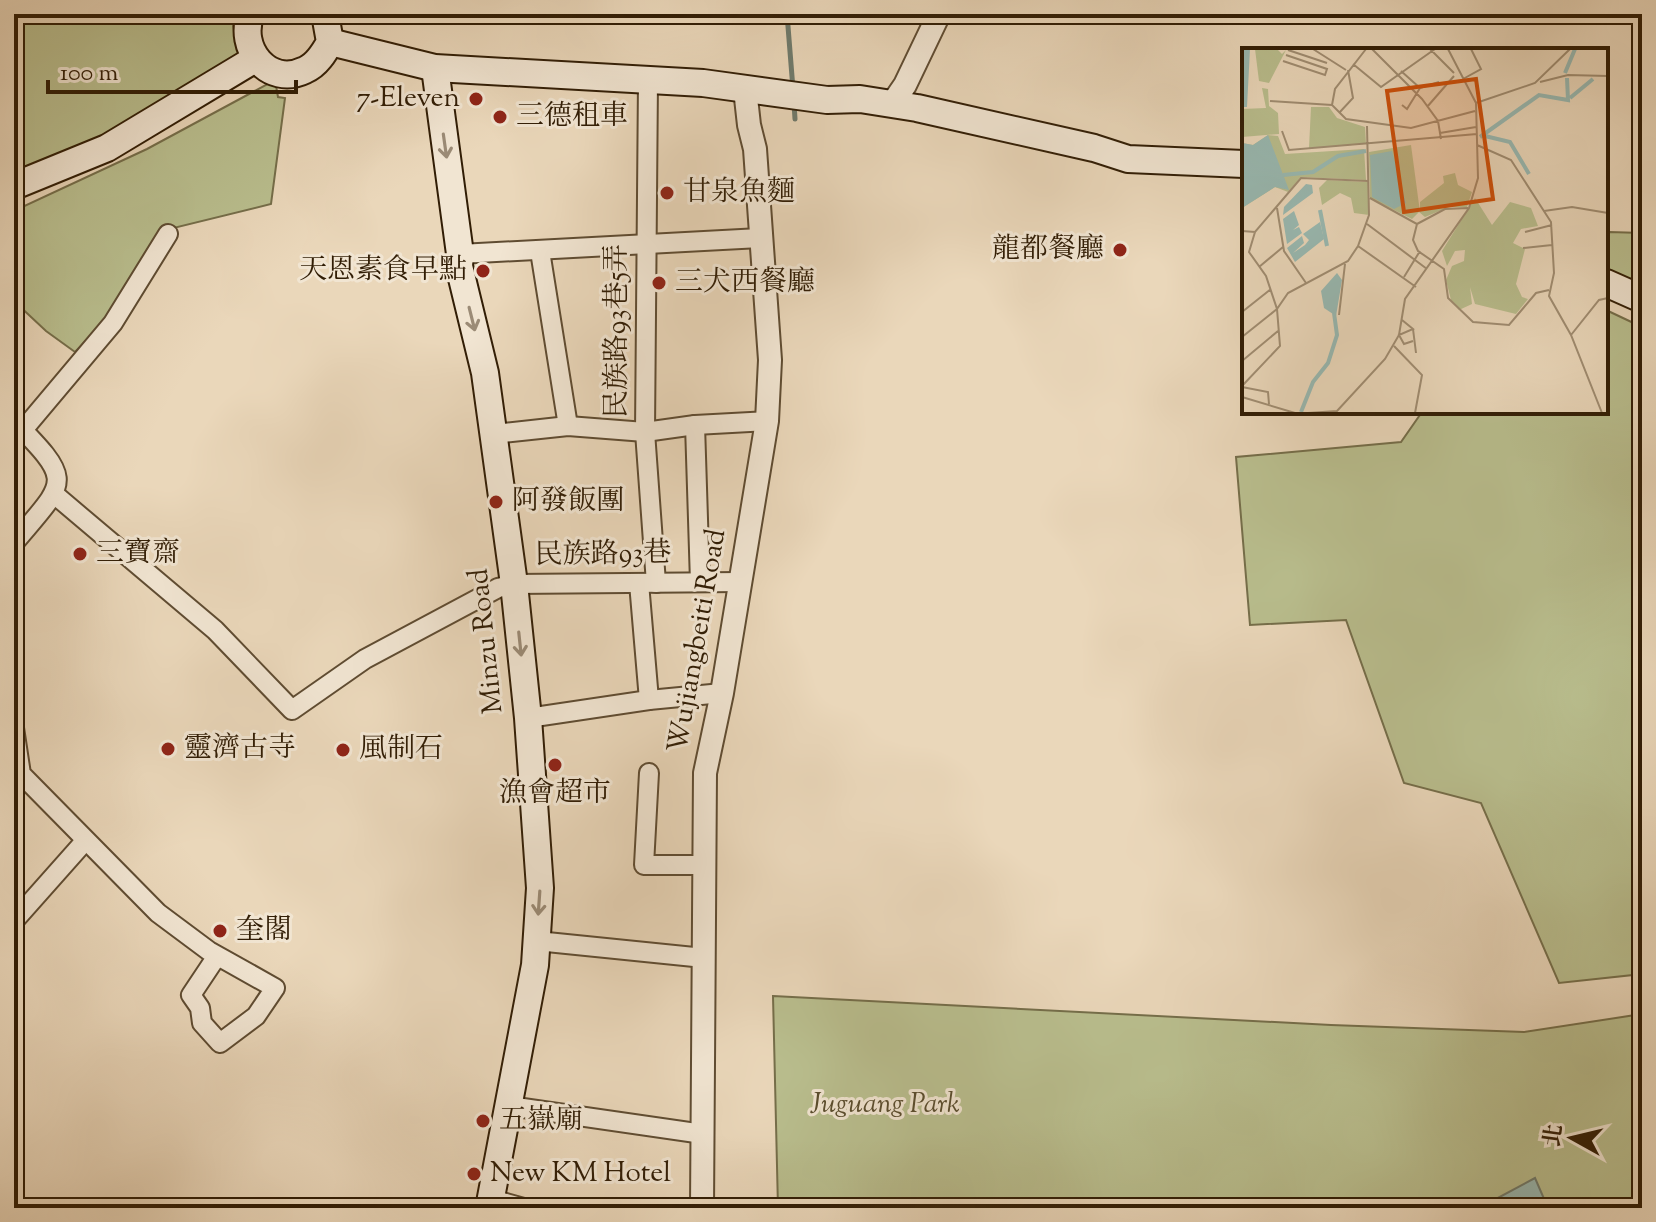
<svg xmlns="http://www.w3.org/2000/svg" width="1656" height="1222" viewBox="0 0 1656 1222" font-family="'Sorts Mill Goudy','Noto Serif TC',serif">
<rect width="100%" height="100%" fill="#ead7ba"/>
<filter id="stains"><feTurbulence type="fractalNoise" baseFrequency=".0025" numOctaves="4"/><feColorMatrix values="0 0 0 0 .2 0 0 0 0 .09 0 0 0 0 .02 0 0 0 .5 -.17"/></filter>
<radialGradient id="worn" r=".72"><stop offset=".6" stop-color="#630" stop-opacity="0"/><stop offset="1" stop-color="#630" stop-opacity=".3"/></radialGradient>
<g fill="#b9be8e" stroke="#756e4a" stroke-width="2">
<path d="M14 14H242L233 26 239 55 101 143 14 178Z"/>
<path d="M275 80 278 97 285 98 271 204 165 230 130 295 75 352 46 331 14 301V216L20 208 147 149Z"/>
<path d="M1609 232 1642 233V286L1606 271V233Z"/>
<path d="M1606 310 1642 327V974L1559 983 1481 803 1404 783 1346 620 1250 625 1236 457 1401 442 1422 412H1606Z"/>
<path d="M773 996 1331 1025 1524 1032 1642 1014V1208H778Z"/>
</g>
<path fill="#98b9b2" stroke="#6f7b6d" stroke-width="2" d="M1535 1178 1548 1208H1479Z"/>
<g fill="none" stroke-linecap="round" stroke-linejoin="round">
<g stroke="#6f7b6d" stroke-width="5">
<path d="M787 14 793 89"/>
<path d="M794 103 795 119"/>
</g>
<defs>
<g id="minor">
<path d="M648 80 645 432 656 583"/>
<path d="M540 251 568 426"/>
<path d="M460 254 760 238"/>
<path d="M14 421C75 483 67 480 14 543"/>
<path d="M695 425 700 582"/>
<path d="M23 430 113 323 168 234"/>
<path d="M494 434 568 426 645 432 695 425 767 421"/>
<path d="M54 494 215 630 292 710 365 659 498 588 514 584 741 582"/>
<path d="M639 583 649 700"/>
<path d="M528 718 649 700 722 693"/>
<path d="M14 728 21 774 158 913 209 951 275 988 256 1016 220 1043 202 1023 200 1008 191 995 217 956"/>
<path d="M649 773 644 865H705"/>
<path d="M14 921 85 841"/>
<path d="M537 941 704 958"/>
<path d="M509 1106 703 1134"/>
<path d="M491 1199 524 1208"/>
</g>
<g id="tertiary">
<path d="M892 104 905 85 939 14"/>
<path d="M702 1208 705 773 722 693 767 421 770 360 755 149 749 125 745 89"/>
</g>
<g id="secondary">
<path d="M251 14C237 47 268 88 305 70 317 65 324 53 330 42L325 14"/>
<path d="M330 42 435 68 703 83 827 100 860 99 917 108 1094 148 1128 159 1244 164"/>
<path d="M435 68 460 254 459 266 485 373 514 584 528 718 540 888 535 965 489 1208"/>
<path d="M14 186 107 148 255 59"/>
<path d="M1606 283 1642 299"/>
</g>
</defs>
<use href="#minor" stroke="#5f4c32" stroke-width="22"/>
<use href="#tertiary" stroke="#5f4c32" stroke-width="26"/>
<use href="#secondary" stroke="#311d05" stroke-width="30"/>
<use href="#minor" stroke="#f1e5d2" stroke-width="18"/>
<use href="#tertiary" stroke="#f1e5d2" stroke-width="22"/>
<use href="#secondary" stroke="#f1e5d2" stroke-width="26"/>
</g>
<defs><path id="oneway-shaft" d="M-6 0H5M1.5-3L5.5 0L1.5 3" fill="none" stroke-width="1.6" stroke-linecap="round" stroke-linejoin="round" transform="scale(2)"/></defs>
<g stroke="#9b8b76">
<use href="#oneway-shaft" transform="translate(445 146) rotate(82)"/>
<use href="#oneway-shaft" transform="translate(472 319) rotate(76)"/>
<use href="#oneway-shaft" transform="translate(520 644) rotate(84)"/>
<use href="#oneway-shaft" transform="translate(539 903) rotate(94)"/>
</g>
<g fill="#8f2418" stroke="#f1e5d2" stroke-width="3">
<circle cx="476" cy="99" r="8"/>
<circle cx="500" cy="117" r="8"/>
<circle cx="667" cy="193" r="8"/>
<circle cx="1120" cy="250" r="8"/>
<circle cx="483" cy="271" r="8"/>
<circle cx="659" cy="283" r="8"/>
<circle cx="496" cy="502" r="8"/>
<circle cx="80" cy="554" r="8"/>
<circle cx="168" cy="749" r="8"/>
<circle cx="343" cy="750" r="8"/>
<circle cx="555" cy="765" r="8"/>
<circle cx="220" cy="931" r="8"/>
<circle cx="483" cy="1121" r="8"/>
<circle cx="474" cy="1174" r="8"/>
</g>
<g text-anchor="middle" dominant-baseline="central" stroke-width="6" stroke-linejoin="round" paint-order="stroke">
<g font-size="28" fill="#311d05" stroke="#f1e5d2" text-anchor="start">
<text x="460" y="99" text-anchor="end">7-Eleven</text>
<text x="516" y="117">三德租車</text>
<text x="683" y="193">甘泉魚麵</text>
<text x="1104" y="250" text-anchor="end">龍都餐廳</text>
<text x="467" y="271" text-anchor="end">天恩素食早點</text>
<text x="675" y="283">三犬西餐廳</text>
<text x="512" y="502">阿發飯團</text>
<text x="96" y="554">三寶齋</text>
<text x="184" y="749">靈濟古寺</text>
<text x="359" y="750">風制石</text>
<text x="555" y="794" text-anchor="middle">漁會超市</text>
<text x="236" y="931">奎閣</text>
<text x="499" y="1121">五嶽廟</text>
<text x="490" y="1174">New KM Hotel</text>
</g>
<g font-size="28" fill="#311d05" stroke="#f1e5d2">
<text transform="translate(618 331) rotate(-90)">民族路93巷5弄</text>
<text transform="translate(603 555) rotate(-1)">民族路93巷</text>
<text transform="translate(487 641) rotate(-96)">Minzu Road</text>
<text transform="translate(698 641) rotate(-80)">Wujiangbeiti Road</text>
</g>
<g font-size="28" font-style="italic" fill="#5a4d2e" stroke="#f1e5d2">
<text x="885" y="1105">Juguang Park</text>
</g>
</g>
<g transform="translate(1242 48)">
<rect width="366" height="366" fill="#ead7ba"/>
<path d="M13 1H35L40 6 44 2 27 35 17 33ZM20 40 26 41 27 58 36 65 37 86 0 89V61L24 60ZM69 59H87L95 70 123 79 124 96 67 100ZM26 87 36 88 43 106 122 101 124 132 59 129 46 144 33 139 0 160V95L11 97ZM169 97 178 164V154L202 135 201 128 213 125 216 137 230 144 225 159H207L183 169 177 164 170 171 128 150 127 104ZM85 132 126 134 127 167 112 165 109 150 98 145 80 157 77 140ZM233 150 250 177 268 154 289 160 296 178 279 181 271 195 283 201 274 236 280 249 286 251 274 266 233 256 228 239 230 256 217 262 209 252 204 232 210 218 222 213 223 202 213 203 205 218 200 203Z" fill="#b9be8e"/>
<path d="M0 1H8L5 59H0ZM26 87 47 142 33 139 0 160V95L11 97ZM150 103 164 155 152 161 130 149 128 107ZM64 136 70 137 71 145 41 167 42 159ZM52 163 57 177 51 182 57 179 60 185 45 196 41 171ZM78 174 82 191 53 214 45 200 60 188 62 195 51 205 63 197 67 192 61 186ZM95 225 100 232 94 268 82 260 79 243Z" fill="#98b9b2"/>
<path fill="none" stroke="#98b9b2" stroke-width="4" d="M323 25 333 1M328 50 351 31M243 88 268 94 287 126M238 89 297 47 326 52 325 30M41 127 71 124 96 108 124 103M78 162 85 198M59 364 71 334 86 315 95 287 92 265"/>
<path fill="none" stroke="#a08d72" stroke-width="2" d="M71 1 104 22M124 1 93 41 90 57 104 71 169 80 233 63M130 1 180 51 196 73 199 91M188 1 212 25M206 1 234 55 293 35 328 1M46 2 85 15M41 13 83 27 85 21 44 7M111 16 139 39 193 1M159 23 178 40M221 31 239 21 229 1M298 34 326 27 366 28M28 53 90 57M160 57 165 61 178 40 197 34M185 59 212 28M97 65 111 50 106 22M40 83 47 102 235 86M198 85 234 79M235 97 269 112 309 174 312 225 307 248 329 287 360 365M128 150 175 176 171 192 176 203 202 221 206 250 231 274 267 277 294 245 307 242M35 160 42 203 64 235M302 163 330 159 366 165M125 176 185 221M175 176 203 161 226 160M0 183 13 184 59 130 126 133M283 184 310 177M116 198 174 239M281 200 310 197M17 219 41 199M162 229 178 203M0 264 29 241M97 267 103 216M160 272 171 281 157 287 162 296 171 293M171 281 174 305M329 287 357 252 366 250M0 289 35 261 24 228 7 204 13 184M152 298 180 327 173 365M0 313 36 283M0 338 38 298 35 261 46 245 106 213 116 198 127 167 125 78M0 339 26 344 27 356M0 349 53 365M66 365 95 363 143 311 157 287 163 251 227 160 236 130 234 55"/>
<path fill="#cd500b" fill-opacity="0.15" stroke="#cd500b" stroke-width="4" d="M234 31 251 151 162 164 145 43Z"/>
<rect width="366" height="366" fill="none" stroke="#311d05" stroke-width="4"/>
</g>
<rect width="1656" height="1222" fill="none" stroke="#ead7ba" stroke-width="48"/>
<rect x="16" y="16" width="1624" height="1190" fill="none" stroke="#311d05" stroke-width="4"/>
<rect x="24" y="24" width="1608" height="1174" fill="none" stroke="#311d05" stroke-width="2"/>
<g transform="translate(1572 1138) rotate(278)" stroke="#f1e5d2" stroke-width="6" paint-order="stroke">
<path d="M0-6L14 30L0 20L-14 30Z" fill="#311d05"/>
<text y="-12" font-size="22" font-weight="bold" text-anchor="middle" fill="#311d05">北</text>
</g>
<path d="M48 80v12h248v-12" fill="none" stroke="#311d05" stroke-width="4"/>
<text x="60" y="80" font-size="24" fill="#311d05" stroke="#f1e5d2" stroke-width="6" paint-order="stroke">100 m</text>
<rect width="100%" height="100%" filter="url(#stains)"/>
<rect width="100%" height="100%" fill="url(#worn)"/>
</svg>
